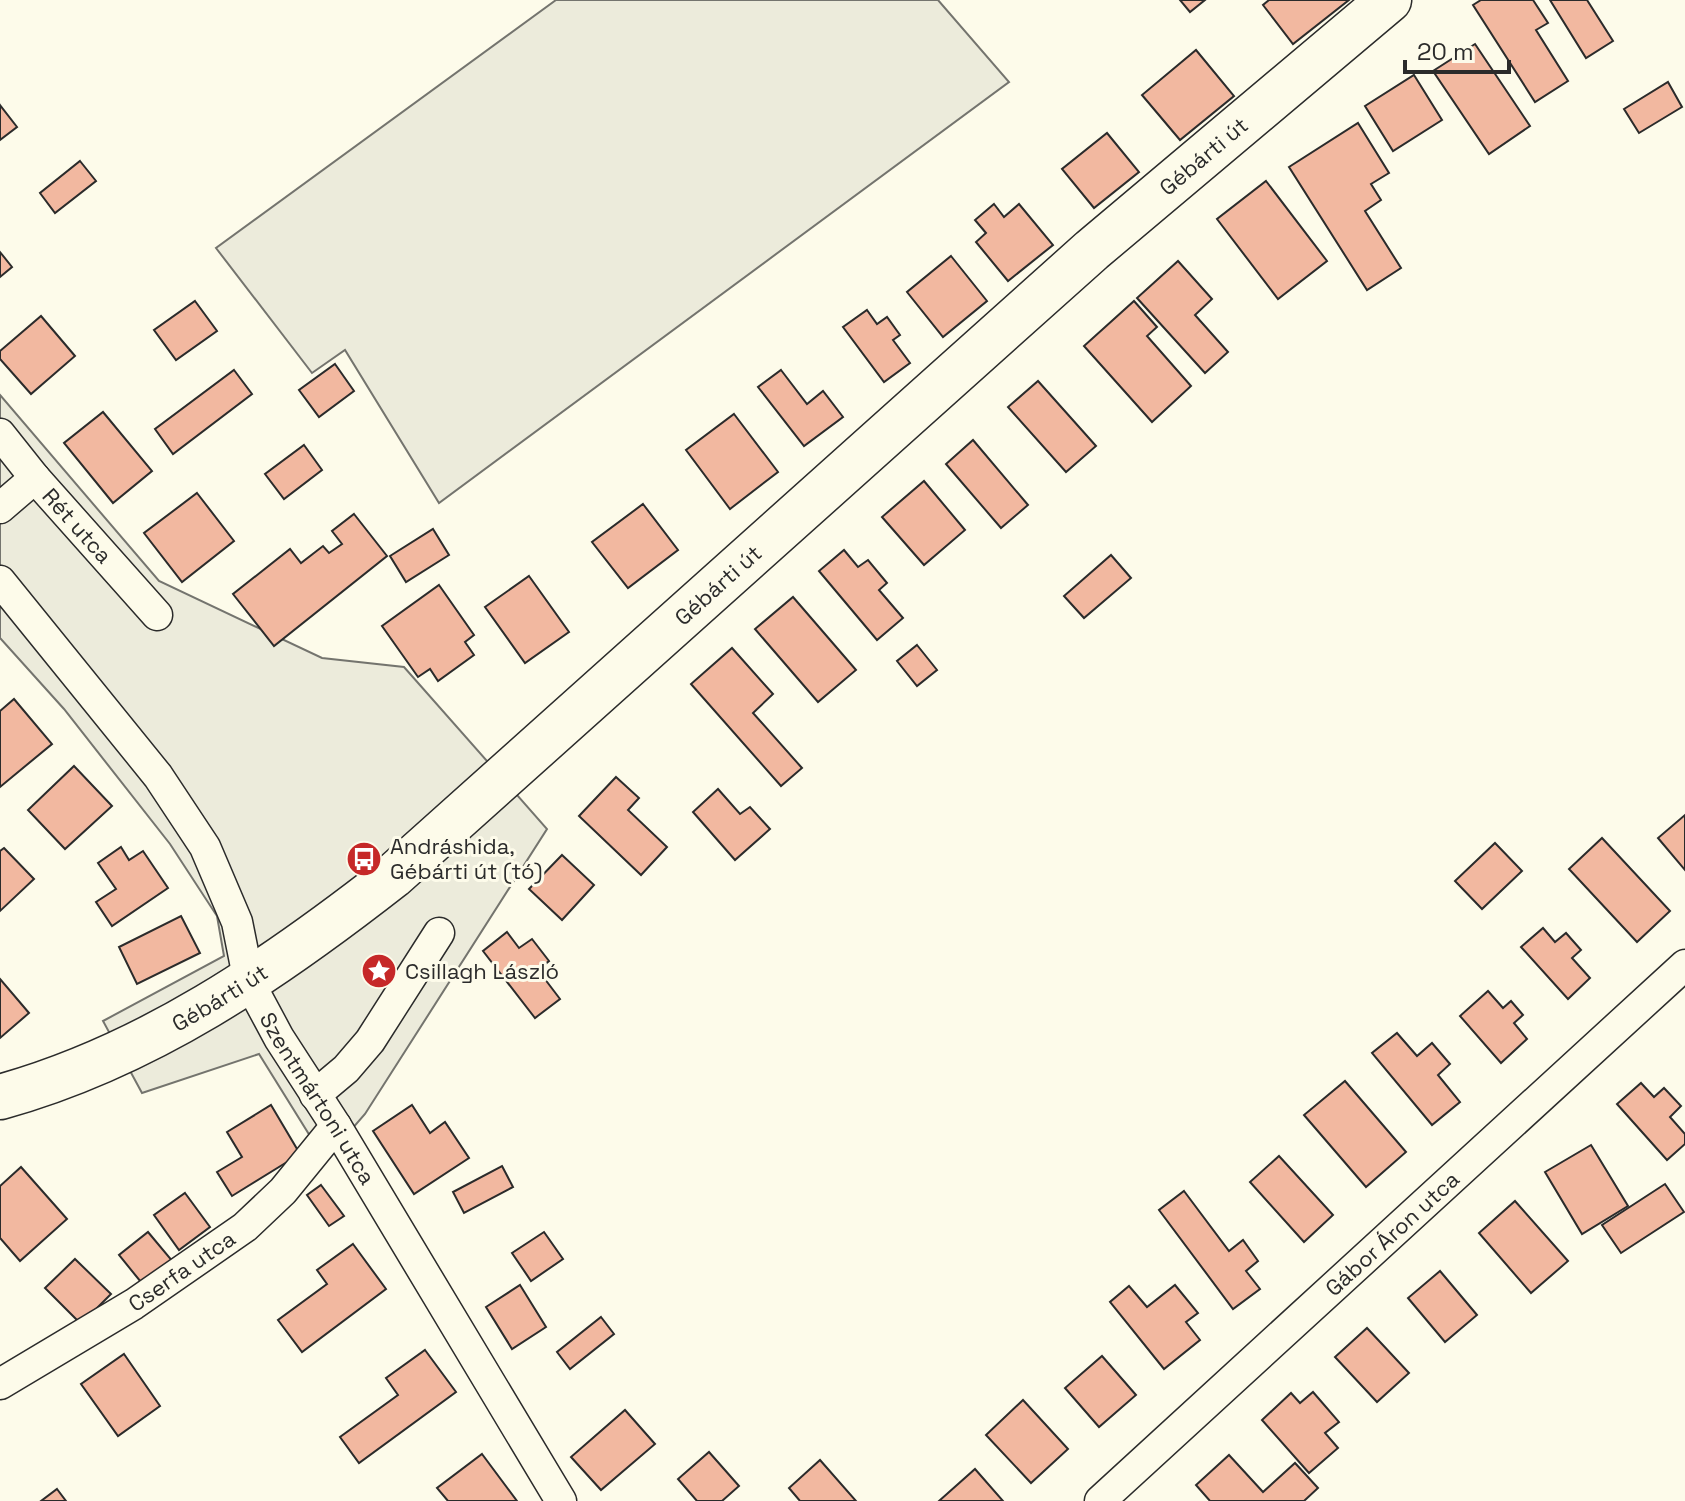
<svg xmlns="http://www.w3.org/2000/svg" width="1685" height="1501" viewBox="0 0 1685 1501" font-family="'Space Grotesk',sans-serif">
<rect width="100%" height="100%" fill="#fdfbea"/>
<g fill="#ecebdb" stroke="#74746e" stroke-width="2">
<path d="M556 0H938L1009 82 439 503 345 350 312 373 216 248Z"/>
<path d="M0 395 159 581 322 658 404 667 547 829 365 1114 325 1160 259 1054 142 1093 103 1021 224 956 217 916 170 844 64 709 0 638Z"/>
</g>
<g fill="#f2b8a0" stroke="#2b2b2b" stroke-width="2">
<path d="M1180 0H1205L1190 12Z"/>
<path d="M1269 0H1349L1293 44 1263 5Z"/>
<path d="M1481 0H1533L1548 23 1536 30 1568 81 1535 102 1473 5Z"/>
<path d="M1550 0H1587L1613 41 1586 58Z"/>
<path d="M1475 44 1530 126 1489 154 1433 71Z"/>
<path d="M1196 50 1234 96 1180 140 1142 95Z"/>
<path d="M1414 75 1442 120 1393 151 1365 106Z"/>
<path d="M1668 82 1682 107 1639 133 1624 109Z"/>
<path d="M0 105 17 127 0 140Z"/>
<path d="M1358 123 1389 173 1371 184 1381 200 1365 211 1401 268 1367 290 1289 167Z"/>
<path d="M1107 133 1139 172 1094 208 1062 169Z"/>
<path d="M80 161 96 181 55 213 40 193Z"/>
<path d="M1266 181 1327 261 1278 299 1217 219Z"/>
<path d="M994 204 1004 217 1019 204 1053 245 1008 281 976 242 986 233 975 220Z"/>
<path d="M0 252 12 267 0 277Z"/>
<path d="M951 256 987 301 943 337 907 292Z"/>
<path d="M1178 261 1212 299 1195 315 1228 352 1205 373 1137 298Z"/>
<path d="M195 301 217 331 176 360 154 330Z"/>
<path d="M1134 301 1157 327 1147 336 1191 386 1152 422 1084 346Z"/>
<path d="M867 310 877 324 887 317 900 335 893 340 910 363 884 382 843 327Z"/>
<path d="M41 316 75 356 31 394 0 359V351Z"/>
<path d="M335 364 354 391 319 417 299 390Z"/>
<path d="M234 370 252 394 173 454 155 429Z"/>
<path d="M781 370 807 404 823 391 843 417 804 446 758 387Z"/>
<path d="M1038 381 1096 446 1066 472 1008 407Z"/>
<path d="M103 412 152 471 113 503 64 443Z"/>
<path d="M734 414 778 472 730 509 686 450Z"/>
<path d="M973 440 1028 505 1001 528 946 464Z"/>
<path d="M304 445 322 470 284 499 265 474Z"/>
<path d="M924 481 965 530 924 565 882 517Z"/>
<path d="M197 493 234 541 182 582 144 533Z"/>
<path d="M643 504 678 550 628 588 592 542Z"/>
<path d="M354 514 387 556 274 646 233 594 290 549 301 563 323 546 329 553 342 544 332 531Z"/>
<path d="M433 529 449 555 406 582 390 556Z"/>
<path d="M844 550 858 567 868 560 887 583 879 590 903 618 877 640 819 571Z"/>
<path d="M1111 555 1131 578 1084 618 1064 596Z"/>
<path d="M529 576 569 632 525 663 485 607Z"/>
<path d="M439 585 474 635 465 642 474 655 438 681 430 669 418 677 382 626Z"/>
<path d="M793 597 856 670 818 702 755 629Z"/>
<path d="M917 645 937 670 917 686 897 661Z"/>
<path d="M732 648 773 694 753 713 802 768 781 786 691 684Z"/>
<path d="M14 699 52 744 0 787V711Z"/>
<path d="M74 766 112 806 65 849 28 810Z"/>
<path d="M616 777 639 798 628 810 667 847 641 875 579 816Z"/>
<path d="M718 789 740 814 750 807 770 829 735 860 693 812Z"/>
<path d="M1685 815V870L1658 838Z"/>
<path d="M1602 838 1670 911 1637 942 1569 869Z"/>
<path d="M1495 843 1522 871 1482 909 1455 881Z"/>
<path d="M121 847 129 860 143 851 168 888 112 926 96 902 116 889 98 863Z"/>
<path d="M4 848 34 879 0 911V851Z"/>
<path d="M562 855 594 885 562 920 529 889Z"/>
<path d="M181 916 200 953 137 984 119 947Z"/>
<path d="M1543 928 1555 942 1566 933 1581 950 1572 958 1590 978 1568 999 1521 947Z"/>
<path d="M507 932 519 948 532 939 549 961 538 970 560 999 535 1018 483 951Z"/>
<path d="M0 979 29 1013 0 1038Z"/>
<path d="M1488 991 1503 1008 1511 1001 1523 1015 1514 1023 1527 1039 1501 1063 1460 1016Z"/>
<path d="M1397 1033 1417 1056 1432 1043 1450 1064 1438 1075 1460 1102 1432 1125 1372 1053Z"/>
<path d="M1345 1081 1406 1152 1366 1187 1304 1115Z"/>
<path d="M1641 1083 1654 1097 1664 1088 1681 1106 1670 1117 1685 1134V1144L1667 1160 1617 1104Z"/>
<path d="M271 1105 300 1154 232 1196 217 1172 242 1157 227 1132Z"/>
<path d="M412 1105 430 1133 445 1122 469 1158 414 1194 373 1131Z"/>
<path d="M1591 1145 1628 1206 1582 1234 1545 1172Z"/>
<path d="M1279 1156 1333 1215 1304 1242 1250 1182Z"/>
<path d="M502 1166 513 1187 464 1213 453 1192Z"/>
<path d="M21 1167 67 1219 20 1261 0 1238V1186Z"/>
<path d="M1665 1184 1684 1212 1621 1253 1602 1225Z"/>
<path d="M321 1185 344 1216 329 1226 307 1195Z"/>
<path d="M1184 1191 1229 1251 1243 1240 1258 1261 1246 1271 1260 1289 1233 1309 1159 1210Z"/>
<path d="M185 1193 210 1227 179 1250 154 1215Z"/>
<path d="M1515 1201 1568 1261 1531 1293 1479 1233Z"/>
<path d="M148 1232 174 1263 145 1287 119 1255Z"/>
<path d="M544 1232 563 1259 531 1281 512 1253Z"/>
<path d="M353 1244 386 1289 302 1352 278 1320 327 1284 317 1270Z"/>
<path d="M75 1259 111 1294 81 1324 45 1288Z"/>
<path d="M1440 1271 1477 1315 1445 1342 1408 1298Z"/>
<path d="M520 1285 546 1327 512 1349 486 1307Z"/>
<path d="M1175 1285 1198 1313 1186 1322 1200 1340 1164 1369 1110 1302 1129 1286 1147 1307Z"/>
<path d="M601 1317 614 1334 570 1369 557 1352Z"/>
<path d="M1367 1328 1409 1373 1377 1402 1335 1357Z"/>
<path d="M425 1350 456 1392 359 1463 340 1437 398 1395 386 1378Z"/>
<path d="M124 1354 160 1406 118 1436 81 1384Z"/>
<path d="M1102 1356 1136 1395 1099 1427 1065 1388Z"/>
<path d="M1313 1392 1339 1422 1325 1433 1338 1448 1309 1473 1262 1420 1291 1393 1300 1403Z"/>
<path d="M1023 1400 1068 1449 1031 1483 986 1435Z"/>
<path d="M625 1410 655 1444 601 1490 571 1457Z"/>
<path d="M709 1452 739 1486 722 1501H697L678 1479Z"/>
<path d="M482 1454 517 1501H448L437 1488Z"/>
<path d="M1229 1455 1263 1492 1295 1463 1318 1488 1304 1501H1210L1196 1485Z"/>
<path d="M820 1460 856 1501H800L789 1488Z"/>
<path d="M975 1469 1003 1501H939Z"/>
<path d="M57 1489 66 1501H41Z"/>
</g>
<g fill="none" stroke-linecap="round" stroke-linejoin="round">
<defs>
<g id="street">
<path id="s1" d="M0 434 35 478 157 615"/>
<path d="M0 508 35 478"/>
<path id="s2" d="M0 581 158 776 205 847 237 922 249 982 279 1038 336 1126 561 1501"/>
<path d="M315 1095 346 1069 370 1041 439 933"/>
<path id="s3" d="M0 1384 134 1304 245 1227 283 1191 336 1126"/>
<path id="s4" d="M1100 1501 1685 965"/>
</g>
<g id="secondary">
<path id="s5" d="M0 1097C148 1056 274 969 393 876L1092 250 1389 0"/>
</g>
</defs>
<use href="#street" stroke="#2b2b2b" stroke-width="33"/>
<use href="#secondary" stroke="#2b2b2b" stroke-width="47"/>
<use href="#street" stroke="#fdfbea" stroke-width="30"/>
<use href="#secondary" stroke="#fdfbea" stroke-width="44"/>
</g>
<defs>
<symbol id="bus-disc" viewBox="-11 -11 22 22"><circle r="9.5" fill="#c62828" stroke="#fdfbea"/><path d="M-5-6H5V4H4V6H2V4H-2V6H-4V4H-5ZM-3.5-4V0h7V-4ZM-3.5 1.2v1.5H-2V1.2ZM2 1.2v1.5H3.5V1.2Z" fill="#fff"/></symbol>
<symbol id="sight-disc" viewBox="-11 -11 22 22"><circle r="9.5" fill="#c62828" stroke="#fdfbea"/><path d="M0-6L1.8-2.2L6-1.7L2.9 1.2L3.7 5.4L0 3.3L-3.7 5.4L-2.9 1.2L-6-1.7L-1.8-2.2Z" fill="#fff"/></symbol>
</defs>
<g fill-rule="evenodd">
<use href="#bus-disc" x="344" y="839" width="40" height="40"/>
<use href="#sight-disc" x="359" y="951" width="40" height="40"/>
</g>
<g text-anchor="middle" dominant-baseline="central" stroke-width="6" stroke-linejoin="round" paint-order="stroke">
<g font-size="22" fill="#2b2b2b" stroke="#fdfbea">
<text stroke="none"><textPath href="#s5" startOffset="1538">Gébárti út</textPath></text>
<text stroke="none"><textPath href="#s1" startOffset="120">Rét utca</textPath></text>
<text stroke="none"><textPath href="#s5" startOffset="890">Gébárti út</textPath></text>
<text stroke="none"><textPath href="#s5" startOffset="242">Gébárti út</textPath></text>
<text stroke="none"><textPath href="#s2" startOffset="614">Szentmártoni utca</textPath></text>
<text stroke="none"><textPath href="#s4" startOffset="396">Gábor Áron utca</textPath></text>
<text stroke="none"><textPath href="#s3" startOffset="214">Cserfa utca</textPath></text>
</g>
<g font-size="22" fill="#2b2b2b" stroke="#fdfbea" text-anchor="start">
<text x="390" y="846">Andráshida,<tspan x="390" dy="25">Gébárti út (tó)</tspan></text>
<text x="405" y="971">Csillagh László</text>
</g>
</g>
<path d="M1405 60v12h104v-12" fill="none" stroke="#2b2b2b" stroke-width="4"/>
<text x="1417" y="60" font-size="24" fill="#2b2b2b" stroke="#fdfbea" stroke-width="6" paint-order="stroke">20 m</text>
</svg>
